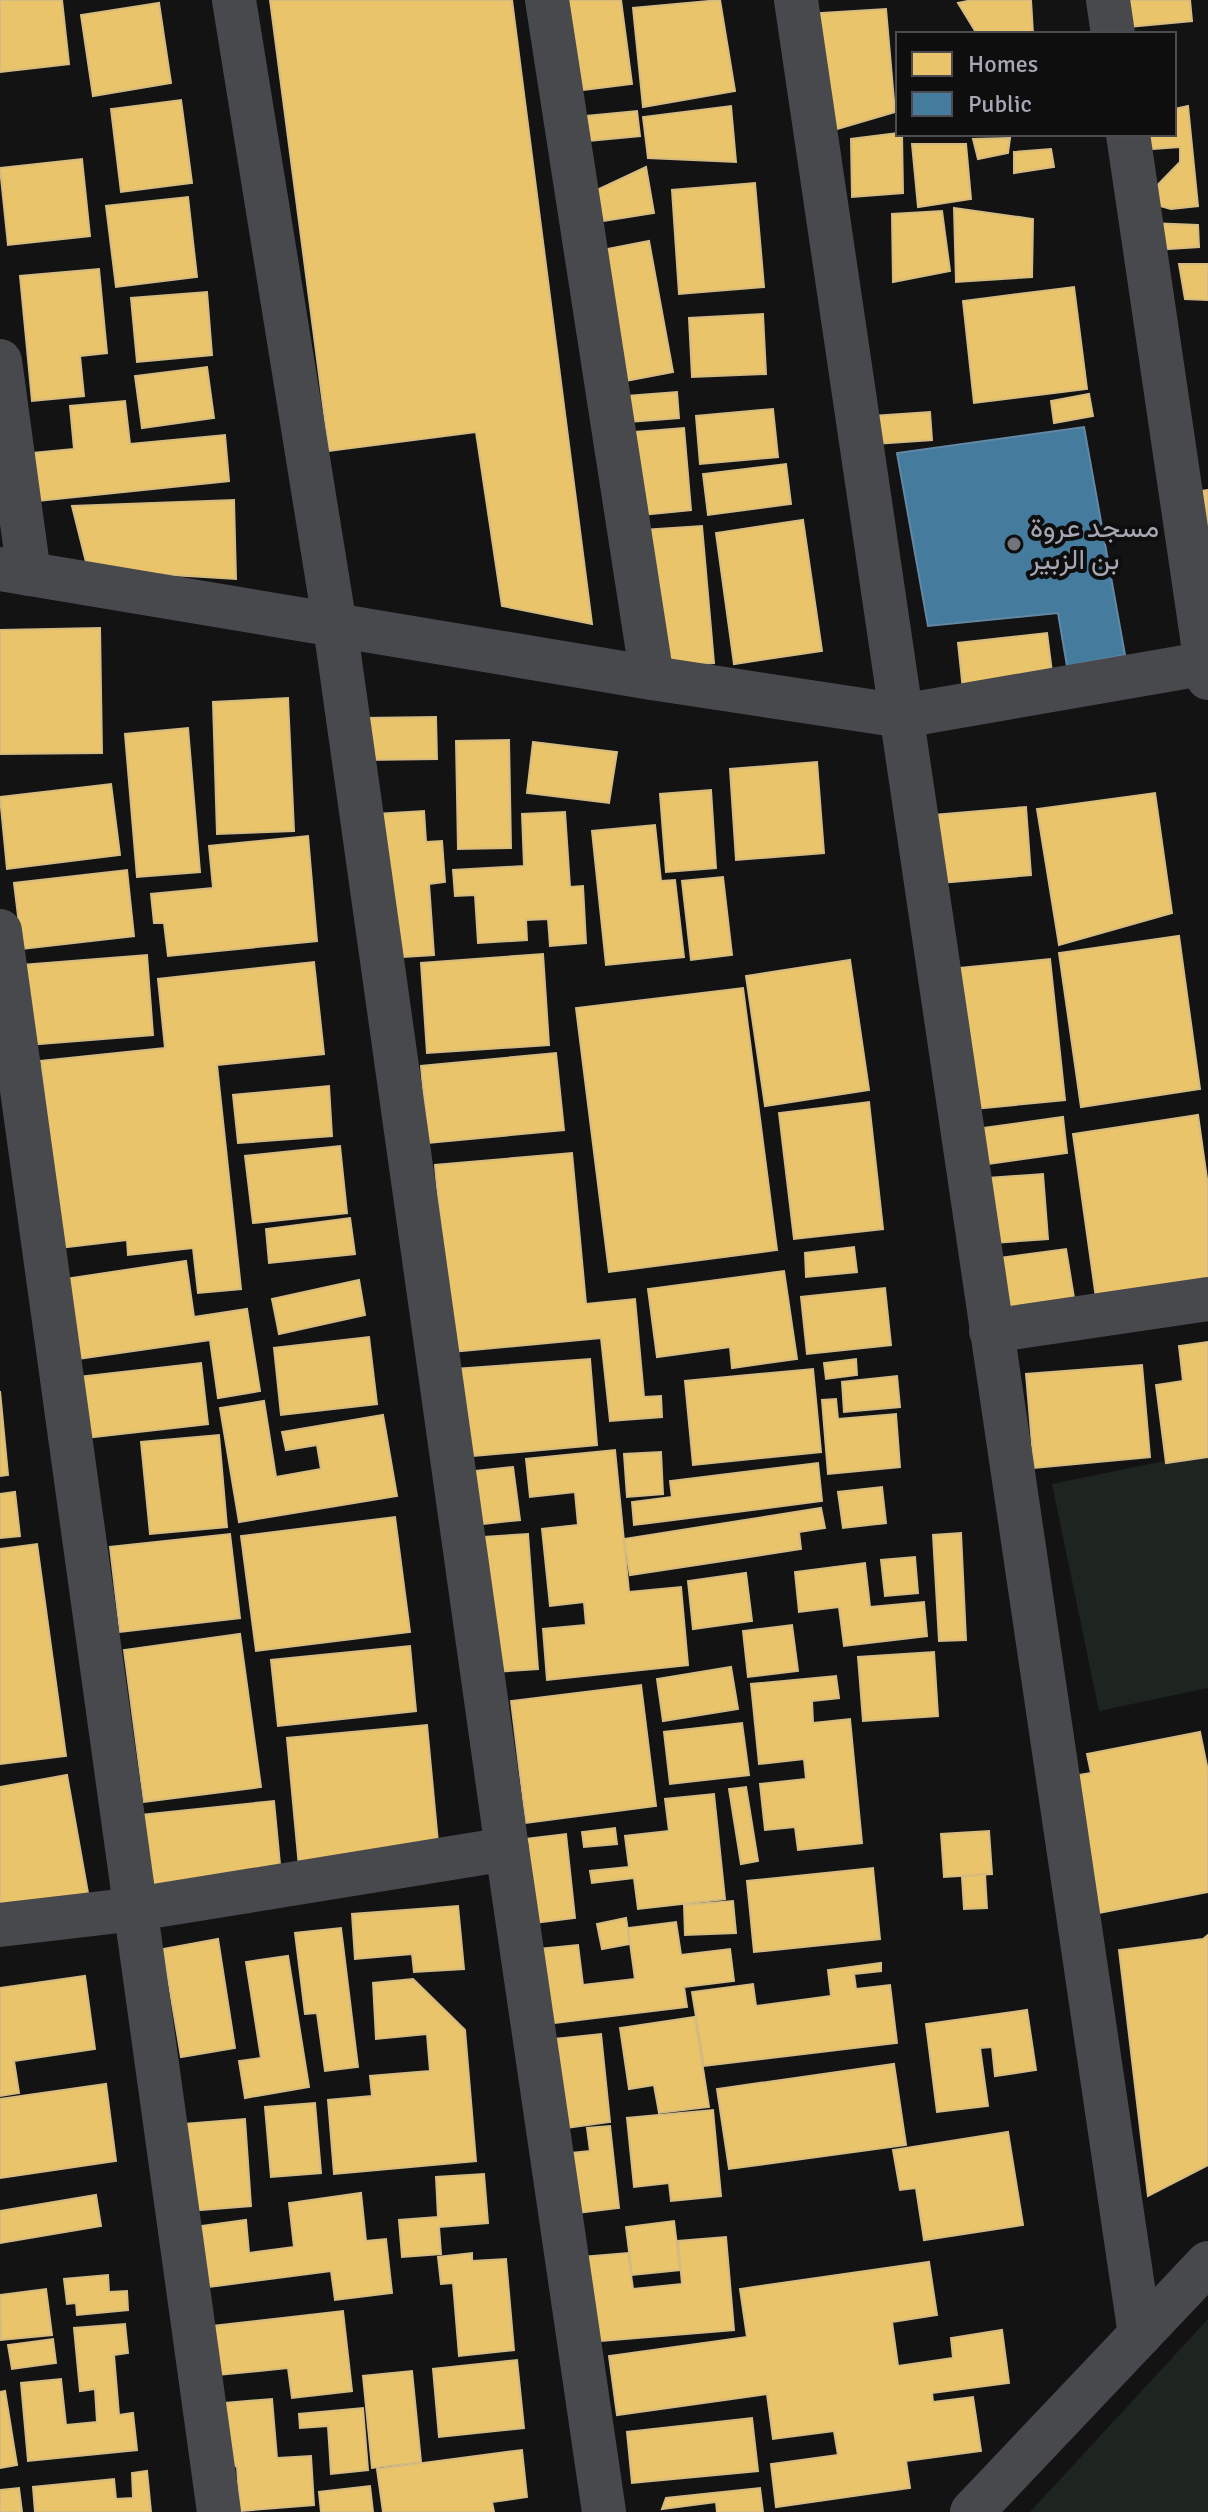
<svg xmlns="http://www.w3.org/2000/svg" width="1208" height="2512" viewBox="0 0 1208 2512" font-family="Signika,Vazirmatn,sans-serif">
<rect width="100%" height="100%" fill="#131314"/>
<g fill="#1e241f">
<path d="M1208 1452V1688L1099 1711 1052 1484Z"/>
<path d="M1208 2319V2512H1030Z"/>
</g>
<g fill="#e9c46a" stroke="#d5bb80" stroke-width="2">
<path d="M0 0H62L69 64 0 72Z"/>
<path d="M270 0H512L592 624 502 606 476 432 329 451Z"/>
<path d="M557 0H621L632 84 568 92Z"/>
<path d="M720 0 735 91 643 107 633 8Z"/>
<path d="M972 0H1031L1033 34H977L958 3Z"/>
<path d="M1127 0H1190L1192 21 1129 27Z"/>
<path d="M159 3 171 83 93 96 81 15Z"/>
<path d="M886 9 895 112 817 135 806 14Z"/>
<path d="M181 100 192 183 121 192 111 109Z"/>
<path d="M731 106 736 162 648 158 643 117Z"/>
<path d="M1188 106 1198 206 1171 209 1142 201 1180 162V147L1140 150 1139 134H1174V109Z"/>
<path d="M637 111 640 136 578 142 576 117Z"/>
<path d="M898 133 902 134 903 193 852 197 851 139Z"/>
<path d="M1010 138 1008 153 978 159 973 139Z"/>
<path d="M912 144H966L971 199 918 207Z"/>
<path d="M1051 149 1054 167 1014 173V152Z"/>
<path d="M82 159 90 236 8 245 0 168Z"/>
<path d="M646 167 654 213 590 223 584 196Z"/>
<path d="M755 183 764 287 679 294 672 190Z"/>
<path d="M188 197 197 277 116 287 106 206Z"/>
<path d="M954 208 1033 219 1032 277 956 282Z"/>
<path d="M942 211 950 271 893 282 892 214Z"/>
<path d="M1148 223 1198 225 1199 247 1154 250Z"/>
<path d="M649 241 673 372 620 382 597 251Z"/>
<path d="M1179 264H1208V300L1185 299Z"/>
<path d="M99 269 107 353 80 356 84 396 32 401 20 276Z"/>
<path d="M1074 287 1087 389 974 403 963 301Z"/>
<path d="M207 292 212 355 137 362 131 298Z"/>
<path d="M763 314 766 374 692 377 689 318Z"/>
<path d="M207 367 214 418 142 428 135 376Z"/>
<path d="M677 392 679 418 629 422 627 396Z"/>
<path d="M1089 394 1093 416 1054 423 1051 401Z"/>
<path d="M125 401 130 444 225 435 229 481 38 501 33 453 74 449 70 406Z"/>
<path d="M773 409 778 457 700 464 696 416Z"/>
<path d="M930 412 932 440 875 444 873 416Z"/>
<path d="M684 428 691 510 642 515 635 432Z"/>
<path d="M786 464 791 504 708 515 703 474Z"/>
<path d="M1208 490V545L1200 491Z"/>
<path d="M234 500 236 579 88 570 72 506Z"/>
<path d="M803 520 822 651 734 664 716 533Z"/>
<path d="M702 526 714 663 655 667 643 530Z"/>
<path d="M100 628 102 753 0 754V630Z"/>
<path d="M1047 633 1053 680 963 690 958 643Z"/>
<path d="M288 698 294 831 217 834 213 702Z"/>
<path d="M436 717 437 759 363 760 362 718Z"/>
<path d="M188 728 200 872 137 877 125 734Z"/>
<path d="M509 740 511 848 458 849 456 741Z"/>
<path d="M533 742 617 752 609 803 527 793Z"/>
<path d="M817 762 824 853 736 860 730 769Z"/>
<path d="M111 784 120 855 7 869 0 797Z"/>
<path d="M711 790 716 868 666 872 660 794Z"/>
<path d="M1155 793 1172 913 1059 945 1037 809Z"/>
<path d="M1026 807 1031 875 941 883 934 815Z"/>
<path d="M424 811 426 842 442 841 445 882 429 884 434 955 387 958 376 814Z"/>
<path d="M565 812 570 887 583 886 586 943 550 946 548 919 526 920 527 940 478 943 475 895 455 896 453 870 524 866 522 814Z"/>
<path d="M655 825 661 881 675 880 684 957 606 965 592 831Z"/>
<path d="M308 836 317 941 168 956 164 923H154L151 894 213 888 209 846Z"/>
<path d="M127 870 134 936 22 949 14 883Z"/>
<path d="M723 877 732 955 691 960 682 881Z"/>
<path d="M1179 936 1200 1089 1081 1107 1059 953Z"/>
<path d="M543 954 549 1045 427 1053 421 963Z"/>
<path d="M147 955 153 1035 28 1045 22 965Z"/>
<path d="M1050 959 1065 1100 964 1110 950 969Z"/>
<path d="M850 960 869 1090 765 1106 746 976Z"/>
<path d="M314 962 324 1054 217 1065 241 1289 198 1293 193 1248 128 1255 127 1240 60 1248 41 1061 165 1048 158 979Z"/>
<path d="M743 988 777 1250 609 1272 576 1008Z"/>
<path d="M556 1053 564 1130 428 1143 421 1066Z"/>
<path d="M329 1086 332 1136 238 1143 233 1095Z"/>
<path d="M869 1102 883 1229 794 1239 779 1113Z"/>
<path d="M1198 1115 1208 1186V1282L1096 1298 1073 1134Z"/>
<path d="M1063 1117 1067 1153 980 1165 975 1129Z"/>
<path d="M340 1146 347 1213 253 1223 245 1156Z"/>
<path d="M572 1153 586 1304 635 1299 644 1397 661 1396 662 1417 610 1421 601 1338 452 1352 435 1165Z"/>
<path d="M1043 1174 1048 1239 993 1243 988 1178Z"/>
<path d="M350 1218 355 1254 269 1263 266 1229Z"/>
<path d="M854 1247 857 1272 806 1277 805 1253Z"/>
<path d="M1066 1249 1075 1304 999 1316 991 1259Z"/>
<path d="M186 1261 194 1317 247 1309 260 1391 218 1398 210 1340 70 1360 58 1280Z"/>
<path d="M784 1271 797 1359 732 1368 730 1347 657 1357 648 1289Z"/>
<path d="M359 1280 365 1315 279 1334 272 1299Z"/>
<path d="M885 1288 891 1345 807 1354 801 1297Z"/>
<path d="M369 1337 377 1404 281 1415 274 1348Z"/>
<path d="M1208 1342V1457L1166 1463 1156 1385 1183 1381 1179 1346Z"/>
<path d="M590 1359 597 1445 462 1457 455 1369Z"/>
<path d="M856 1359 857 1375 826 1379 824 1363Z"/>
<path d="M201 1363 208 1424 86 1438 79 1377Z"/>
<path d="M1142 1365 1150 1457 1034 1468 1026 1374Z"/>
<path d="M813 1369 821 1452 693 1465 685 1381Z"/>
<path d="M897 1376 900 1407 844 1412 842 1382Z"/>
<path d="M0 1391 8 1475 0 1476Z"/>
<path d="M836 1399 838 1419 896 1414 900 1467 828 1474 822 1400Z"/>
<path d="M264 1401 276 1477 321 1469 317 1445 286 1450 282 1432 383 1415 397 1496 239 1522 220 1408Z"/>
<path d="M219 1435 227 1527 150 1534 141 1442Z"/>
<path d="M615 1450 629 1592 681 1587 688 1665 547 1680 543 1629 586 1625 584 1602 550 1606 542 1529 578 1525 575 1492 530 1497 526 1459Z"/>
<path d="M661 1452 663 1494 627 1497 624 1454Z"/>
<path d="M818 1463 822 1501 634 1525 632 1502 672 1497 670 1481Z"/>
<path d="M513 1467 520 1520 474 1525 467 1472Z"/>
<path d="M882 1487 886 1523 843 1528 838 1492Z"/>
<path d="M15 1492 20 1536 0 1538V1494Z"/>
<path d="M821 1508 825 1528 799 1532 801 1549 630 1575 624 1539Z"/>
<path d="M395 1517 410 1632 256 1651 241 1536Z"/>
<path d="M961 1533 966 1640 939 1641 933 1535Z"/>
<path d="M230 1534 240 1618 120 1632 110 1547Z"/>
<path d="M528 1534 538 1669 494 1672 484 1537Z"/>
<path d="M37 1544 66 1756 0 1764V1549Z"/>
<path d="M915 1557 918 1593 885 1596 881 1560Z"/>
<path d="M865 1563 870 1607 924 1602 927 1636 844 1646 839 1607 799 1612 795 1572Z"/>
<path d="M746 1573 752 1621 693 1629 688 1581Z"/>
<path d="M792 1625 798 1671 748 1677 743 1631Z"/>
<path d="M240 1634 261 1787 144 1802 124 1650Z"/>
<path d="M410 1646 416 1711 278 1726 271 1660Z"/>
<path d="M934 1652 938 1716 863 1721 858 1657Z"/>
<path d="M731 1667 738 1709 663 1721 657 1679Z"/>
<path d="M836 1676 839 1698 812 1701 813 1723 850 1719 862 1843 798 1850 795 1827 765 1830 760 1784 806 1779 804 1759 759 1764 751 1684Z"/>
<path d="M641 1685 656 1806 526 1823 511 1701Z"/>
<path d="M742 1723 749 1775 670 1784 664 1732Z"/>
<path d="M427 1725 439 1853 299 1867 287 1738Z"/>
<path d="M1200 1732 1208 1771V1892L1093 1914 1067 1777 1091 1773 1087 1754Z"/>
<path d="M67 1775 88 1893 0 1908V1787Z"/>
<path d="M746 1787 758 1861 741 1864 729 1789Z"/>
<path d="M714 1794 725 1899 638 1909 634 1878 592 1883 590 1871 629 1867 625 1836 669 1831 665 1799Z"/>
<path d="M274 1801 281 1875 148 1889 141 1815Z"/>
<path d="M615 1828 617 1844 584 1847 582 1832Z"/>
<path d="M989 1831 992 1874 944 1877 941 1834Z"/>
<path d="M566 1834 575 1918 535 1923 524 1839Z"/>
<path d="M873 1868 880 1939 754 1952 747 1881Z"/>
<path d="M985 1874 987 1908 964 1909 962 1877Z"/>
<path d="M733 1901 736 1933 685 1935 684 1905Z"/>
<path d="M458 1906 464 1969 414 1972 412 1954 355 1959 352 1914Z"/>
<path d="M626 1918 630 1944 602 1949 597 1924Z"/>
<path d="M676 1922 681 1955 730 1949 734 1981 684 1987 687 2007 547 2024 539 1949 578 1945 583 1985 635 1979 628 1928Z"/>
<path d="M341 1928 358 2067 325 2071 317 2013 305 2014 295 1933Z"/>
<path d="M1208 1935V2165L1148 2196 1119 1950 1203 1939Z"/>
<path d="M218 1939 235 2048 181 2057 163 1949Z"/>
<path d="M288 1956 309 2087 245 2098 239 2061 261 2058 246 1962Z"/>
<path d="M881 1963V1971L854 1974 856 1989 890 1985 897 2043 704 2066 692 1992 753 1984 756 2006 831 1996 828 1970Z"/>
<path d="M85 1976 95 2049 14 2061 19 2093 0 2096V1988Z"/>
<path d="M413 1979 465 2030 476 2161 334 2174 328 2100 372 2096 370 2076 430 2071 427 2034 376 2039 373 1983Z"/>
<path d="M1027 2010 1036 2070 995 2076 992 2047 980 2048 988 2106 937 2112 926 2024Z"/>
<path d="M695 2017 709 2107 659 2113 654 2085 629 2089 620 2028Z"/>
<path d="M601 2034 610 2122 565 2128 555 2039Z"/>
<path d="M894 2064 906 2145 729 2169 717 2089Z"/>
<path d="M106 2084 116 2161 0 2178V2099Z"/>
<path d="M315 2103 321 2173 271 2177 265 2107Z"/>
<path d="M713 2110 721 2196 671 2201 669 2183 634 2187 627 2118Z"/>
<path d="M245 2119 251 2206 189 2211 184 2124Z"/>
<path d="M610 2126 619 2208 578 2213 572 2153 590 2151 587 2128Z"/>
<path d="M1008 2132 1023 2225 924 2240 916 2188 900 2190 893 2150Z"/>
<path d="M484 2174 488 2223 439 2227 441 2254 402 2257 399 2220 438 2217 436 2177Z"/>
<path d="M361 2193 366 2241 386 2239 392 2293 335 2300 331 2271 209 2287 201 2226 246 2220 249 2253 294 2247 289 2203Z"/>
<path d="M96 2195 101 2226 0 2243V2211Z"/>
<path d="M674 2221 680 2270 632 2275 626 2227Z"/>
<path d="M726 2237 734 2330 589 2342 582 2257 628 2253 633 2289 682 2284 678 2241Z"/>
<path d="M472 2253V2261L506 2259 514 2350 459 2356 453 2283 441 2284 438 2257Z"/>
<path d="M929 2262 937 2315 892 2322 898 2366 953 2358 951 2338 1002 2330 1009 2383 932 2393 933 2402 973 2397 981 2451 906 2461 910 2488 776 2507 771 2464 838 2455 834 2431 773 2439 767 2394 617 2415 609 2356 747 2337 740 2289Z"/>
<path d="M108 2275 109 2292 127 2291 128 2310 77 2315 76 2303 67 2304 64 2279Z"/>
<path d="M46 2289 52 2335 1 2340 0 2295Z"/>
<path d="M343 2311 352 2391 292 2398 288 2368 218 2375 213 2326Z"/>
<path d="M125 2324 128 2353 114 2355 119 2415 133 2413 137 2450 28 2461 21 2383 61 2379 66 2425 97 2422 95 2389 80 2391 74 2328Z"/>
<path d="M53 2339 56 2363 12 2369 8 2345Z"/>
<path d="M517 2360 524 2428 439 2437 433 2369Z"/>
<path d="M412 2371 421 2462 372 2468 363 2376Z"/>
<path d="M5 2391 17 2465 0 2468V2392Z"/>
<path d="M272 2399 277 2458 311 2456 314 2505 240 2511 237 2466 218 2467 213 2404Z"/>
<path d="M363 2408 368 2470 331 2474 328 2426 300 2428 299 2414Z"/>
<path d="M752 2418 758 2471 632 2483 627 2432Z"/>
<path d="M522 2450 527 2497 492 2502 494 2512H383L377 2469Z"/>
<path d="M147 2471 151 2512H35L33 2487 114 2479 116 2499 133 2498 132 2473Z"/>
<path d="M370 2486 373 2512H321L319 2492Z"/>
<path d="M19 2488 22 2512H0V2490Z"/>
<path d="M760 2488 763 2512H717L716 2502 662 2509 666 2498Z"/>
</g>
<path fill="#457b9d" stroke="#6288a4" stroke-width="2" d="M1084 427 1125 655 1067 666 1058 613 928 626 897 453Z"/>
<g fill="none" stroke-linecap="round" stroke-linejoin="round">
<g stroke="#48494c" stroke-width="44">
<path d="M234 0 335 626 507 1849 604 2512"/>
<path d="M547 0 652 678"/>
<path d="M796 0 1140 2335"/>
<path d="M1108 0 1113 34"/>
<path d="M1128 134 1208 678"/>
<path d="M0 361 29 574"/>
<path d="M0 569 652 678 902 716 1208 663"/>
<path d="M0 931 219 2512"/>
<path d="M991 1331 1208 1299"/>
<path d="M0 1925 136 1909 507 1849"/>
<path d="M972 2512 1208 2263"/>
</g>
</g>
<circle fill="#73737c" stroke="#0e0e0f" stroke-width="3" cx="1014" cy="544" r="8"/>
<g text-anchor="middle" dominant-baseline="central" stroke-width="8" stroke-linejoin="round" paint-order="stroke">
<g font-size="28" fill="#a6a7b4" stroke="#0e0e0f" text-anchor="start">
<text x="1030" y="528">مسجد عروة<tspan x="1030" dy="32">بن الزبير</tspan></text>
</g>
</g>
<rect x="896" y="32" width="280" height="104" fill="#0e0e0f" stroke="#4b4b51" stroke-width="2"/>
<rect x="912" y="52" width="40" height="24" fill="#e9c46a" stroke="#4b4b51" stroke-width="2"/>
<text x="968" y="72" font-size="24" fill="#a6a7b4">Homes</text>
<rect x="912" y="92" width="40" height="24" fill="#457b9d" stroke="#4b4b51" stroke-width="2"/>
<text x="968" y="112" font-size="24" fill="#a6a7b4">Public</text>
</svg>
